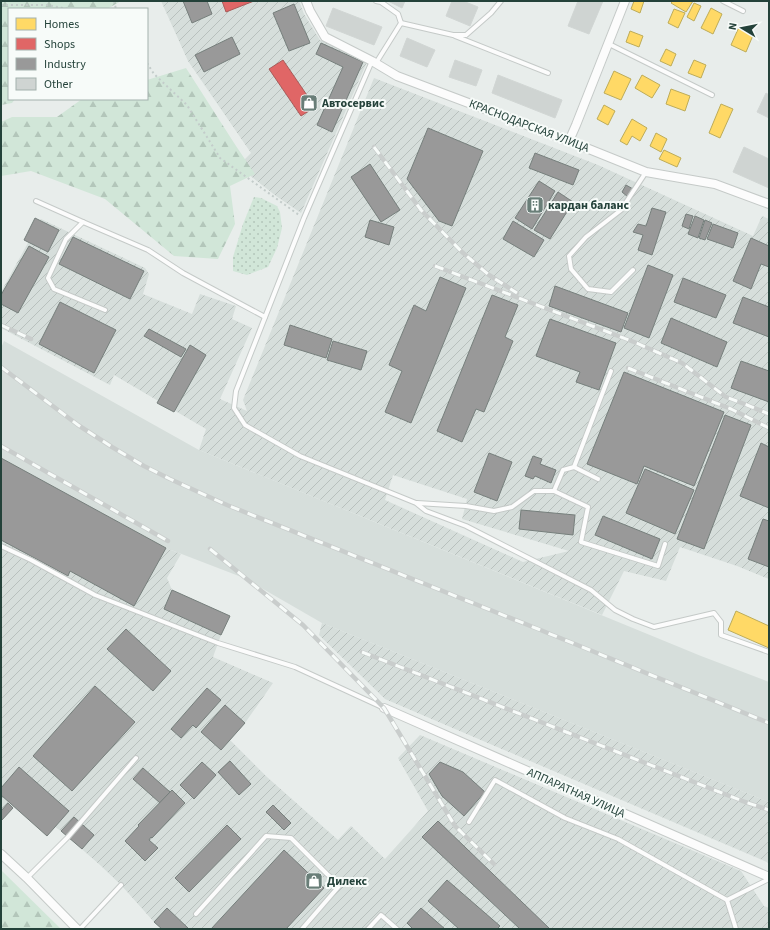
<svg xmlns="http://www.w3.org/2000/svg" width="770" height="930" viewBox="0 0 770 930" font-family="'Source Sans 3',sans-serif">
<defs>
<pattern id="industrial-furrows" width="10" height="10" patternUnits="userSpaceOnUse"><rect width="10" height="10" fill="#d6dedb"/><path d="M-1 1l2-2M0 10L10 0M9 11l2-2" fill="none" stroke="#b8c0bd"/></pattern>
<pattern id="green-dots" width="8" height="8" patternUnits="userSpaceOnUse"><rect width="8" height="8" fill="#d1e6d8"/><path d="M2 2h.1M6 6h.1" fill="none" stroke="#b3c6ba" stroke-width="1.8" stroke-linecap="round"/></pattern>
<pattern id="forest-firs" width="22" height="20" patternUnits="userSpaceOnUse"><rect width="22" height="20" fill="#d1e6d8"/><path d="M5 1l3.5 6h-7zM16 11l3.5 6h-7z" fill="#b3c6ba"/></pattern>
</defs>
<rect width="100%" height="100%" fill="#e8edeb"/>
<path fill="#d6dedb" d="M4 341 199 450 701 656 769 682V802L322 623 244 578 166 548 1 458V348Z"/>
<g fill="url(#industrial-furrows)" fill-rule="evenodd">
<path d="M161 1H299L304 14 320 40 367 62 301 213 276 196 238 166 251 153 188 61Z"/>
<path d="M374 78 598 165 753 236 762 216 769 219V579L737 566 680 547 666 581 624 571 602 615 199 450 206 429 114 375 110 385 1 328V292L41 219 145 268 149 274 143 294 192 314 200 294 236 306 232 319 252 328 220 399 247 411 243 400ZM393 475 467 499 462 519 569 551 523 562 385 500Z"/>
<path d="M1 458 166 548 181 554 167 578 172 590 230 616 221 635 213 657 273 683 245 723 230 740 267 777 338 840 351 826 385 859 428 811 398 758 420 735 741 871 764 906 769 908V929H162L154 922 121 885 100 865 61 831 55 827 14 806 1 821Z"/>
<path d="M322 623 769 802V863L385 699 319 635Z"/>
</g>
<path fill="url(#green-dots)" d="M254 197 261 198 277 206 280 212 282 228 277 248 268 267 247 275 233 271V257L243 224Z"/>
<g fill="url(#forest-firs)">
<path d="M1 1H121L107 9H9V99H15L12 103 1 105Z"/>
<path d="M186 68 236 146 255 174 230 186 235 224 218 259 174 256 105 199 31 171 1 176V122L12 117H57L82 99H147V80Z"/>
<path d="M1 870 61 929H1Z"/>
</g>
<g fill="#ffd966" stroke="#bdac59">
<path d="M634 1H644L640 13 631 9Z"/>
<path d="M673 1H693L686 12 671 3Z"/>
<path d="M694 3 701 6 694 21 687 17Z"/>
<path d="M711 8 722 14 713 34 701 28Z"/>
<path d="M674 9 685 13 678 28 668 23Z"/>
<path d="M739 27 754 33 746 52 731 45Z"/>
<path d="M630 31 643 36 639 47 626 42Z"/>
<path d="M666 49 676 54 671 66 660 61Z"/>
<path d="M694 60 706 65 701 78 688 73Z"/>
<path d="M614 71 631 79 621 100 604 93Z"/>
<path d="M642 75 660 85 652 98 635 88Z"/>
<path d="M671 89 690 96 685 111 666 104Z"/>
<path d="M721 104 733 109 720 138 709 133Z"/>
<path d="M604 105 615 111 608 125 597 119Z"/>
<path d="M632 119 647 128 640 141 632 136 627 145 620 141Z"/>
<path d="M656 133 667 139 661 152 650 146Z"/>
<path d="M664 150 681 158 677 167 659 159Z"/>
<path d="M736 611 769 626V648L728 630Z"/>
</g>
<g fill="#e06666" stroke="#a85b59">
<path d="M222 1H254L226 12Z"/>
<path d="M283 60 315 107 301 116 269 69Z"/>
</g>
<g fill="#999" stroke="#767f7c">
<path d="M183 1H207L212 14 192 23Z"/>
<path d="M294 4 310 43 289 51 273 13Z"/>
<path d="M232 37 240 54 204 72 195 55Z"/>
<path d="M321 43 363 62 332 132 317 125 343 67 316 54Z"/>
<path d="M428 128 483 151 452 226 439 221 407 179Z"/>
<path d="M535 153 579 170 573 185 529 168Z"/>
<path d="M370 164 400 210 381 222 351 177Z"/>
<path d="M539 181 555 191 532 229 515 218Z"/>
<path d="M626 185 633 189 628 197 622 192Z"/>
<path d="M558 192 573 202 550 239 534 230Z"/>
<path d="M652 208 666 212 652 255 638 250 643 235 633 232 638 224 646 226Z"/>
<path d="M686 214 693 216 689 229 682 226Z"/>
<path d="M695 216 704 220 698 238 688 234Z"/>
<path d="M35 218 59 230 48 252 24 240Z"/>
<path d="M370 220 394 227 389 245 365 237Z"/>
<path d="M705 220 712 223 705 240 699 238Z"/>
<path d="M513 221 544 240 534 257 503 239Z"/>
<path d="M713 224 738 233 733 248 707 239Z"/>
<path d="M73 237 144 271 130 299 59 264Z"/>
<path d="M751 238 769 246V267L761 264 751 289 733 281Z"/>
<path d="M29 246 49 257 18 313 1 304V295Z"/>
<path d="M648 265 673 275 649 338 624 328Z"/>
<path d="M440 277 466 288 411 423 385 412 402 371 389 365 414 305 426 311Z"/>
<path d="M683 278 726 295 716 318 674 302Z"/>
<path d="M555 286 628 313 621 332 549 306Z"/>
<path d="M492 295 518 305 505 337 513 341 484 412 476 409 462 442 437 431Z"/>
<path d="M743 297 769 307V337L733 323Z"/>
<path d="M60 302 116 330 94 373 39 344Z"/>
<path d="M671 318 727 342 717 367 661 343Z"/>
<path d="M550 319 616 343 599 390 576 382 580 372 536 356Z"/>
<path d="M290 325 332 339 326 358 284 345Z"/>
<path d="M149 329 186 349 181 357 144 336Z"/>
<path d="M333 341 367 351 361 370 327 360Z"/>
<path d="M190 345 206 355 174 412 157 403Z"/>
<path d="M741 361 769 371V402L731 388Z"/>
<path d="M624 372 724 412 694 486 644 466 637 484 587 464Z"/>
<path d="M725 415 751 425 704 549 677 539Z"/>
<path d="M761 443 769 447V508L740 496Z"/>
<path d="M489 453 512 462 497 501 474 492Z"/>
<path d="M533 456 542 459 540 464 556 470 551 483 535 476 533 479 525 476Z"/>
<path d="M1 458 166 548 134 606 70 571 68 576 1 540Z"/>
<path d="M645 469 694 490 675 534 626 513Z"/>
<path d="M521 510 575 515 573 535 519 529Z"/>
<path d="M603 516 660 539 652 559 595 535Z"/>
<path d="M763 519 769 521V567L748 559Z"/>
<path d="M172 590 230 616 221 635 164 609Z"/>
<path d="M126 629 171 671 153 691 107 649Z"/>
<path d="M95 686 135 722 72 791 33 756Z"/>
<path d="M207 688 221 700 196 728 193 725 181 738 171 729Z"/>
<path d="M225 705 245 723 221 750 201 732Z"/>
<path d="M230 761 251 784 239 795 218 772Z"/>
<path d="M202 762 216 775 194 799 180 785Z"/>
<path d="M440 762 463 772 485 792 464 816 442 796 429 774Z"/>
<path d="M19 767 69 811 47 836 1 795V788Z"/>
<path d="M143 768 170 792 160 803 133 779Z"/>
<path d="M172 790 185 803 152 838 151 837 149 840 158 848 145 861 125 841 139 826 138 825Z"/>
<path d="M8 803 13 808 1 821V811Z"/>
<path d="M273 805 291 823 284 830 266 812Z"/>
<path d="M74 817 94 835 82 849 61 831Z"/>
<path d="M438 821 550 929H520L422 837Z"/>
<path d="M227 825 241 839 189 892 175 878Z"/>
<path d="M284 850 324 888 286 929H211Z"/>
<path d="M447 880 500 926 497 929H459L428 901Z"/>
<path d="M167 908 189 929H162L154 922Z"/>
<path d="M421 908 445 929H413L407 923Z"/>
</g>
<g fill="#cfd4d2" stroke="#d1d6d4">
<path d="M388 1H405L402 8Z"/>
<path d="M452 1H463L478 7 470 26 446 16Z"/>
<path d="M578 1H603L589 34 568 26Z"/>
<path d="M333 8 382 27 374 45 326 26Z"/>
<path d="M407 38 435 50 427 67 400 56Z"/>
<path d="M455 60 482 70 476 86 449 77Z"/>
<path d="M498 75 562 100 555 118 492 93Z"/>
<path d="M766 93 769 95V118L757 112Z"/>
<path d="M744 147 769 159V188L733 172Z"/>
</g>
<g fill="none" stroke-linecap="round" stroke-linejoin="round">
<defs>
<g id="service">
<path d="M723 1 743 11"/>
<path d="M401 23 453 35H466L491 13 501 1"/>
<path d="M455 36 548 73"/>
<path d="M609 44 712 95"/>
<path d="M372 61 304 218 236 391 234 408 245 425 300 456 416 503 426 511 466 526 591 590 615 610 633 619 654 627 714 613 721 622V635L769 652"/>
<path d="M376 63 401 23 398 14 381 2 376 1"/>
<path d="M36 201 83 222"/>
<path d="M633 270 611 292 588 289 571 269 569 256 586 237 621 210 646 172"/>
<path d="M105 310 54 289 48 278 66 239 83 222 148 250 183 273 265 317"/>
<path d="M574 467 598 479"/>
<path d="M554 491 563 470 574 467 611 371"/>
<path d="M417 503 466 506 494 511 512 507 534 491H554L588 507 581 542 658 566 665 544"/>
<path d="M1 546 31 560 95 595 218 643 295 667 384 708"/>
<path d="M469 822 495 780 565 818 618 839 727 900 769 879"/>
<path d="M27 878 68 837 136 758"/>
<path d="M727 900 736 929"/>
<path d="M196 914 266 836 291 838 327 874 340 885 302 929"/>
<path d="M80 929 121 885"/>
<path d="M368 929 381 915 397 929"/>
</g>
<g id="minor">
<path d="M306 1 310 11 325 37 372 61 397 76 569 141 646 172 715 184 769 204"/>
<path d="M569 141 576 125 625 1"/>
<path d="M384 708 769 877"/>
<path d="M1 854 27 878 77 929"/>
</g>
</defs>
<use href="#service" stroke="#c5cac8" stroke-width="6"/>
<use href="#minor" stroke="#c5cac8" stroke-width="10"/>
<g stroke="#c3ccca" stroke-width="2" stroke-dasharray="2 3" stroke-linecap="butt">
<path d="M114 1 116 9"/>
<path d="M1 5H47L69 9"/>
<path d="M147 63 154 74 187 105 220 158 299 215"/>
<path d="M320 883 323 879"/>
</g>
<use href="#service" stroke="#fcfcfc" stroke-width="4"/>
<use href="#minor" stroke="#fcfcfc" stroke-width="8"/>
<defs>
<g id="rail">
<path d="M374 147 421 210 462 252 489 275 517 293"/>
<path d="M435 266 634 342 682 363 726 397 747 405 769 414"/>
<path d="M1 325 31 339"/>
<path d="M1 367 78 425 112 447 144 466 170 479 227 505 538 629 769 723"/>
<path d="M628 368 731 409 769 428"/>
<path d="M1 446 168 541"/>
<path d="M210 549 303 625 384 708 455 826 494 864"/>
<path d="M362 652 745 802 769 810"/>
</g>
</defs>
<use href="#rail" stroke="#c9cdcc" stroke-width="4.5"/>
<use href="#rail" stroke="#f7fbf9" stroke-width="3" stroke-dasharray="9" stroke-linecap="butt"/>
</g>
<defs>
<symbol id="shop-square" viewBox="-11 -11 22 22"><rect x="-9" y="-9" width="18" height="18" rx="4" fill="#697e78" stroke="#f7fbf9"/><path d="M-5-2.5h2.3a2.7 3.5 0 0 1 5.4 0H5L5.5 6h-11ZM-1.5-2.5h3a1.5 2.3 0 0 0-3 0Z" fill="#fff"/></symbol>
<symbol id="building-square" viewBox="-11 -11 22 22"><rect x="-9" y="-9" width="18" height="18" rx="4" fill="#697e78" stroke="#f7fbf9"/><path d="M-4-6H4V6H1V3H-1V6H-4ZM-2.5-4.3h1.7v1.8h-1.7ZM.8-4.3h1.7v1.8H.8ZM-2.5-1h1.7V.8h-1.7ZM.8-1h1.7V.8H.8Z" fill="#fff"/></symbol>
</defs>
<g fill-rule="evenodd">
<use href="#shop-square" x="299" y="93" width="20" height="20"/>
<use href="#building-square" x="525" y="195" width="20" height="20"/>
<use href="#shop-square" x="304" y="871" width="20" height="20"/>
</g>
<g text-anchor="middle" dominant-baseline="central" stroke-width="4" stroke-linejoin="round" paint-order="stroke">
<g font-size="12" font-weight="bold" fill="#24423a" stroke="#f7fbf9" text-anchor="start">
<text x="322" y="103">Автосервис</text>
<text x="548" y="205">кардан баланс</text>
<text x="327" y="881">Дилекс</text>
</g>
<g font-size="12" fill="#24423a" stroke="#f7fbf9">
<text transform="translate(529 126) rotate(21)">КРАСНОДАРСКАЯ УЛИЦА</text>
<text transform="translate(576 793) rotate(24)">АППАРАТНАЯ УЛИЦА</text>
</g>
</g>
<rect width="770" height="930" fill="none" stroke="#24423a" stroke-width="4"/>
<rect x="8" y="8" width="140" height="92" fill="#f7fbf9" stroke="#a3b1ad"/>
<rect x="16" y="18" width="20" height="12" fill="#ffd966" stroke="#a3b1ad"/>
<text x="44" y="28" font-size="12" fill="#24423a">Homes</text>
<rect x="16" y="38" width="20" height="12" fill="#e06666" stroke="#a3b1ad"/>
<text x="44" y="48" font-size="12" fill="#24423a">Shops</text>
<rect x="16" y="58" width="20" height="12" fill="#999999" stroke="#a3b1ad"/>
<text x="44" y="68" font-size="12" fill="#24423a">Industry</text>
<rect x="16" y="78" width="20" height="12" fill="#cfd4d2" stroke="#a3b1ad"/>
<text x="44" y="88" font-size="12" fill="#24423a">Other</text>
<g transform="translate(742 28) rotate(280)" stroke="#f7fbf9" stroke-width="3" paint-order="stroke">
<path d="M0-3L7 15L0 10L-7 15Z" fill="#24423a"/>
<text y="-6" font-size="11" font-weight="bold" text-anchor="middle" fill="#24423a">N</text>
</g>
</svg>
